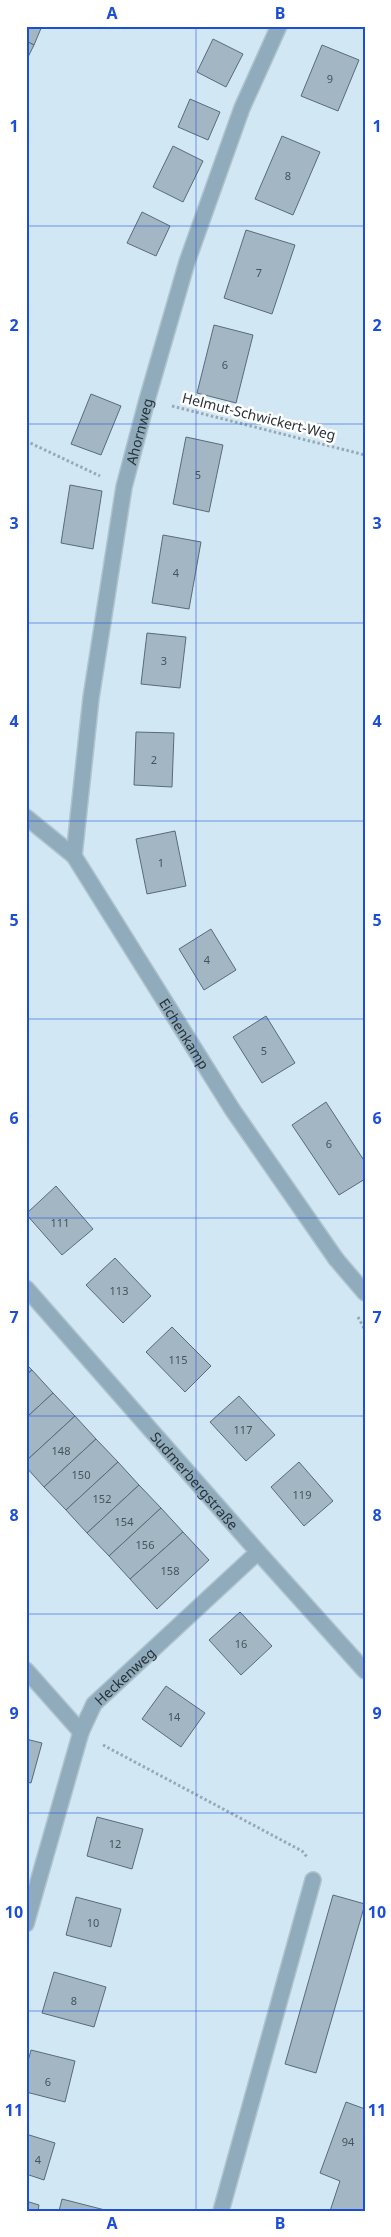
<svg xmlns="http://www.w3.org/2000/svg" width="391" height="2237" viewBox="0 0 391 2237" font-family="'Noto Sans',sans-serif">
<rect width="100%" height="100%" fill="#d1e8f4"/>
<g fill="#a2b7c3" stroke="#586c76">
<path d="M26 26H42L34 45 26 41Z"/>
<path d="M213 39 243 54 226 87 197 72Z"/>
<path d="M26 41 34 45 26 61Z"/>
<path d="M322 45 359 60 338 111 301 96Z"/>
<path d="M190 99 220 112 208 140 178 127Z"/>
<path d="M282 136 320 152 293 215 255 199Z"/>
<path d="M173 146 203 161 183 202 153 187Z"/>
<path d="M142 212 170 226 156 256 127 243Z"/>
<path d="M246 230 295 245 272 314 224 298Z"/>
<path d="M214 325 253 335 236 403 197 393Z"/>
<path d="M91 394 121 406 101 455 71 444Z"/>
<path d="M186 437 223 445 209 512 173 504Z"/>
<path d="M70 485 102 491 93 549 61 543Z"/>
<path d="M163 535 201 542 189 609 152 603Z"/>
<path d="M147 633 186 637 180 688 141 684Z"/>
<path d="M136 732 174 733 172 787 134 785Z"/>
<path d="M175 831 186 886 147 894 136 839Z"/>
<path d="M211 929 236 970 204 990 179 949Z"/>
<path d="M266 1016 295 1063 262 1083 233 1037Z"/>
<path d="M326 1102 365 1162V1179L339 1195 292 1125Z"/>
<path d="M56 1186 93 1229 62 1255 26 1214Z"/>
<path d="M115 1258 151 1296 123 1323 86 1285Z"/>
<path d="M172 1327 211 1366 185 1392 146 1352Z"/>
<path d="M26 1364 32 1370 26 1375Z"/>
<path d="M32 1370 53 1393 26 1418V1375Z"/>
<path d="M53 1393 75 1416 26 1461V1418Z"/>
<path d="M239 1396 275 1435 246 1461 210 1422Z"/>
<path d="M75 1416 96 1439 44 1487 26 1467V1461Z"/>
<path d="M96 1439 118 1462 66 1510 44 1487Z"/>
<path d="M118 1462 139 1485 87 1533 66 1510Z"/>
<path d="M299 1462 333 1501 304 1526 271 1487Z"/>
<path d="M139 1485 161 1508 109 1556 87 1533Z"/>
<path d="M161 1508 183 1532 130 1579 109 1556Z"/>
<path d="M183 1532 209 1560 157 1609 130 1579Z"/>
<path d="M240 1612 272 1646 241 1675 209 1640Z"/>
<path d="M166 1686 205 1713 181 1747 142 1719Z"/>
<path d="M26 1739 42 1743 31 1783 26 1782Z"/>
<path d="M97 1817 143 1829 132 1869 87 1856Z"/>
<path d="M333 1895 365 1904 316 2073 285 2064Z"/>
<path d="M76 1897 121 1909 111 1947 66 1935Z"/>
<path d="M54 1972 106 1987 94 2027 42 2013Z"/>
<path d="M31 2050 75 2061 65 2102 26 2092V2069Z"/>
<path d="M346 2102 365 2109V2211H330L340 2181 320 2173Z"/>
<path d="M26 2134 55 2143 44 2180 26 2174Z"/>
<path d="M62 2199 105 2210 59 2211Z"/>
<path d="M26 2201 39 2205 38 2211H26Z"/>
</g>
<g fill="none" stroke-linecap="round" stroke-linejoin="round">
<defs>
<g id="service">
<path d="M336 1259 365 1293"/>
<path d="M26 1670 81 1732"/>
<path d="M221 2211 313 1880"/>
</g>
<g id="minor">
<path id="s1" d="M26 817 74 856 232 1109 336 1259"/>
<path id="s2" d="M74 856 91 698 124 487 147 400 187 262 242 108 279 26"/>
<path id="s3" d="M26 1288 258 1552 365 1671"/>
<path id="s4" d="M26 1924 81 1732 94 1704 258 1552"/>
</g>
</defs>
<use href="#service" stroke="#afc4ce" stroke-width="18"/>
<use href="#minor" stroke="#afc4ce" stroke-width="18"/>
<g stroke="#97a9b3" stroke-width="3" stroke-dasharray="2.5 2.5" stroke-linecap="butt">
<path d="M172 406 365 455"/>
<path d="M26 441 100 476"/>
<path d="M358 1317 365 1330"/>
<path d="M103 1745 302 1851 307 1857"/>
</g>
<use href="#service" stroke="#90acbc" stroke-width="15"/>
<use href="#minor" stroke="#90acbc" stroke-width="15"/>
</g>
<path fill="none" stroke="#1d4ed8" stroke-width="1" stroke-opacity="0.55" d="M196 26V2211M26 226H365M26 424H365M26 623H365M26 821H365M26 1019H365M26 1218H365M26 1416H365M26 1614H365M26 1813H365M26 2011H365"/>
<g text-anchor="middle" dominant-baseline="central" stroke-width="5" stroke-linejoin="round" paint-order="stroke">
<g font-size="11" fill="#47535a">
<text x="330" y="78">9</text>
<text x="288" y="175">8</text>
<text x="259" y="272">7</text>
<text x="225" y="364">6</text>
<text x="198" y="474">5</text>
<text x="176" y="572">4</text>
<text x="164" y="660">3</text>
<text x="154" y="759">2</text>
<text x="161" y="862">1</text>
<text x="207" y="959">4</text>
<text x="264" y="1050">5</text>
<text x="329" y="1143">6</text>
<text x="60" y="1222">111</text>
<text x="119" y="1290">113</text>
<text x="178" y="1359">115</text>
<text x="243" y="1429">117</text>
<text x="61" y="1450">148</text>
<text x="81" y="1474">150</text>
<text x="302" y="1494">119</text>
<text x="102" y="1498">152</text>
<text x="124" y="1521">154</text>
<text x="145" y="1544">156</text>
<text x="170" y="1570">158</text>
<text x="241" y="1643">16</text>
<text x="174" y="1716">14</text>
<text x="115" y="1843">12</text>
<text x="93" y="1922">10</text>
<text x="74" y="2000">8</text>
<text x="48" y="2081">6</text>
<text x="348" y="2141">94</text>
<text x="38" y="2159">4</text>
</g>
<g font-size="14" fill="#293237" stroke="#fff">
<text transform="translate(259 416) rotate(14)">Helmut-Schwickert-Weg</text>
<text stroke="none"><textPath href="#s2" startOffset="430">Ahornweg</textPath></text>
<text stroke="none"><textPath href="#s1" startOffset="271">Eichenkamp</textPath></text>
<text stroke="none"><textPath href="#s3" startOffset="256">Sudmerbergstraße</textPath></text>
<text stroke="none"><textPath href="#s4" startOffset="272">Heckenweg</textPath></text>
</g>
</g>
<rect width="391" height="2237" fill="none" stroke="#ffffff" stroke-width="55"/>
<rect x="28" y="28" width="336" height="2182" fill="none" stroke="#1d4ed8" stroke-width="2"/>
<g font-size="16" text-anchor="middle" font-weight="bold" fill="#1d4ed8">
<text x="112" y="19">A</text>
<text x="280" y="19">B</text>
<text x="14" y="132">1</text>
<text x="377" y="132">1</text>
<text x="14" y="331">2</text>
<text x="377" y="331">2</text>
<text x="14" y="529">3</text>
<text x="377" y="529">3</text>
<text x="14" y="727">4</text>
<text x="377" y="727">4</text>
<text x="14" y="926">5</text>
<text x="377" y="926">5</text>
<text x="14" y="1124">6</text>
<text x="377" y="1124">6</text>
<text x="14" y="1323">7</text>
<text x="377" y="1323">7</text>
<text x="14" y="1521">8</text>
<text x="377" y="1521">8</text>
<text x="14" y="1719">9</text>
<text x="377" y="1719">9</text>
<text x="14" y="1918">10</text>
<text x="377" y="1918">10</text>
<text x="14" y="2116">11</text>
<text x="377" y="2116">11</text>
<text x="112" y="2229">A</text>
<text x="280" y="2229">B</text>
</g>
</svg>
